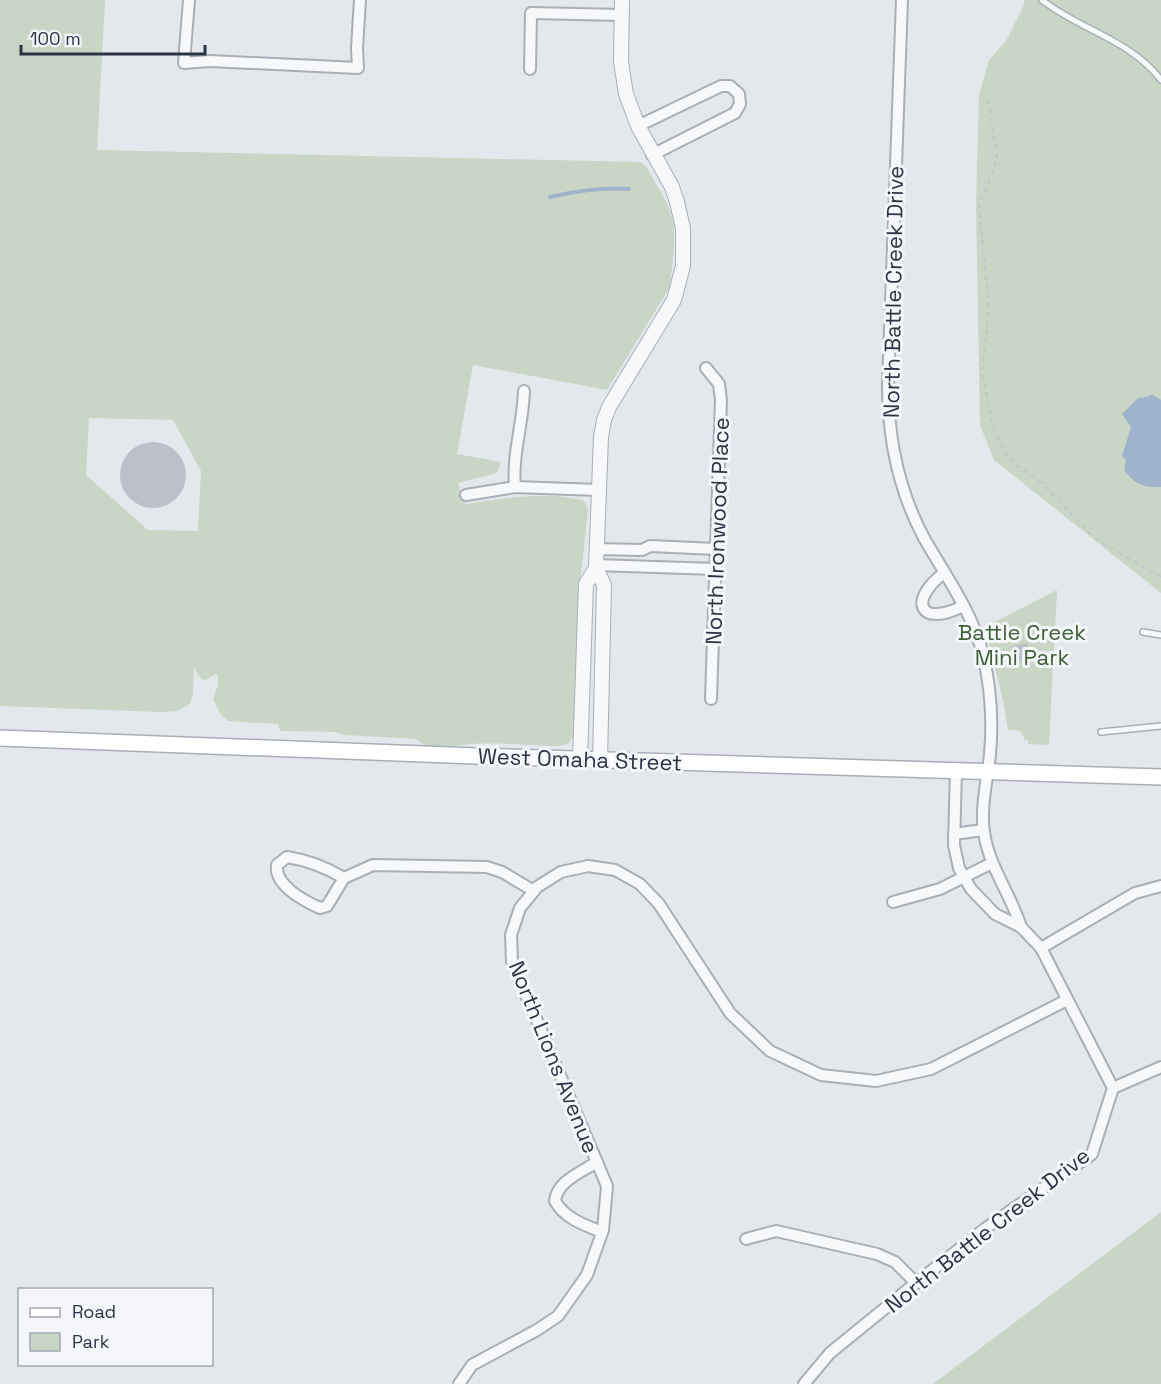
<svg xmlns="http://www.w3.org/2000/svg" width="1161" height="1384" viewBox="0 0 1161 1384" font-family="'Space Grotesk',sans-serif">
<rect width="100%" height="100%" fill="#e4e7ec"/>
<g fill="#c9d6c5" fill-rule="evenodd">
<path d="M0 0H105L97 150 640 162 646 166 668 205 674 225V247L670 287 607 390 473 365 457 454 501 462 497 473 458 483 465 504C500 499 549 490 584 501L588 509 580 584 575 734 568 744 557 746C537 746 462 739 449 749L427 747 416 739 345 735 335 732 280 731 278 724 228 721 221 715 213 699 218 685V676L216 674 206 680 201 679 194 668 193 694 190 704 178 711 161 712 0 706ZM89 418 173 420 201 471 198 531 148 530 86 475Z"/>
<path d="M1024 0H1161V593L994 460 980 425 976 204 979 95 989 60 1006 41 1024 5Z"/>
<path d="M1057 590 1049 745 1028 744V740H1025L1020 731 1008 730 1003 700 985 627Z"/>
<path d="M1161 1212V1384H933Z"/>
</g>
<path fill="#9fb4cc" d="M1152 394 1161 400V487C1144 488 1134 484 1124 470L1126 461 1122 456 1131 427 1122 414 1138 398 1147 397Z"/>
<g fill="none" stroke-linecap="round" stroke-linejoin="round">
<path stroke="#9fb4cc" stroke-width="4" d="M550 197C576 191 601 187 629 189"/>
</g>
<g fill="#bbc0ca">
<circle cx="153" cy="475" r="33"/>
<path d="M1027 643 1031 659 1015 662 1011 647Z"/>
</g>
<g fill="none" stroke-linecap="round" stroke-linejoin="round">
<defs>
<g id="service">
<path d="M1042 0C1080 30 1131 40 1161 80"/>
<path d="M1143 632 1161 635"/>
<path d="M1101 732 1161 726"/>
</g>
<g id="minor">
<path d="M189 0 184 63 210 61 358 68 357 48 360 0"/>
<path d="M902 0 888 385C888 438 899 491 924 538 945 575 973 613 983 655 991 688 993 720 990 754 988 777 982 797 983 821 984 861 1010 891 1021 927"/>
<path d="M530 69 531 13 622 15"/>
<path d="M638 126 721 86H730L739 94 740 104 735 113 652 155"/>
<path d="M706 368 719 384 721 400 711 699"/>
<path d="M515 487C512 454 523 424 524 391"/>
<path d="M466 495 515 487 598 490"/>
<path d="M596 549 642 550 650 546 716 549"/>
<path d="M596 565 715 569"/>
<path d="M944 573C907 601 920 628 963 606"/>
<path d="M954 834 983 830"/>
<path d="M344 878C327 868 307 860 287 857L277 865C274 885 304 901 320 908L327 906 344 878 373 865 487 867 502 872 534 891"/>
<path d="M893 902 940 889 992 863"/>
<path d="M1041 948 1135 893 1161 886"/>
<path d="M1113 1088 1161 1067"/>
<path d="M597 1162C582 1172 557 1181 555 1201 565 1219 585 1225 602 1232"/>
<path d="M746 1239 776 1231 877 1254 895 1262 916 1283"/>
<path d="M459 1384 472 1365 537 1330 558 1316 587 1275 603 1230 607 1186 512 962 511 935 520 908 534 891 537 887 561 872 588 866 615 870 640 884 659 904 730 1013 770 1051 821 1075 876 1081 931 1069 1067 1000"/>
<path d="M804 1384 830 1353 916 1283 986 1228 1092 1154 1113 1088 1041 948 1021 927 995 914 971 889 964 877 959 868 954 845 956 771"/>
</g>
<g id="tertiary">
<path d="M580 759 586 584 596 568"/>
<path d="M600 760 604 585 596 568 601 437 604 420 609 407 674 300 683 266V228L677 202 672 187 638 126 626 94 621 62 622 0"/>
</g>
<path id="secondary" d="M0 738 476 756 1161 777"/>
</defs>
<use href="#service" stroke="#a9aeb7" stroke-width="8"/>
<use href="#minor" stroke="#a9aeb7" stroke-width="14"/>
<use href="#tertiary" stroke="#a9aeb7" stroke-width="16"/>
<use href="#secondary" stroke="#a9aeb7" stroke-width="18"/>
<path stroke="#c2c5cb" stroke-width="2" stroke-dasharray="4.5 4.5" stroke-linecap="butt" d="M988 100 997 154 994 169 979 205 988 299 987 328 982 370 993 427 1006 454 1013 463 1042 483 1094 538 1161 577"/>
<use href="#service" stroke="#f7f8fa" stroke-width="5"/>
<use href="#minor" stroke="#f7f8fa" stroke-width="10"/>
<use href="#tertiary" stroke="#f7f8fa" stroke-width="14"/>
<use href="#secondary" stroke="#fff" stroke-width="15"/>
</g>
<g text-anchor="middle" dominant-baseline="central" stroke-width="6" stroke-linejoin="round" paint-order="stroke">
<g font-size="22" fill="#2b3445" stroke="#f4f6f9">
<text transform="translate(893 292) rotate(-89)">North Battle Creek Drive</text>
<text transform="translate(717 531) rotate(-88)">North Ironwood Place</text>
<text transform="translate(580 759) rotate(2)">West Omaha Street</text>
<text transform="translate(554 1057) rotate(68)">North Lions Avenue</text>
<text transform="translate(987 1230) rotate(-38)">North Battle Creek Drive</text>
</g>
<g font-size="22" fill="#3f6138" stroke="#f4f6f9">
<text x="1022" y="632">Battle Creek<tspan x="1022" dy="25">Mini Park</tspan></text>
</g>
</g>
<rect x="18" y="1288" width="195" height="78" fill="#f4f6f9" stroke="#a4a8b1" stroke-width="1.5"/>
<rect x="30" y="1308" width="30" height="9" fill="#ffffff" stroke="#a4a8b1" stroke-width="1.5"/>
<text x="72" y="1318" font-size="18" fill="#2b3445">Road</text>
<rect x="30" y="1333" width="30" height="18" fill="#c9d6c5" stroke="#a4a8b1" stroke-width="1.5"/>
<text x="72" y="1348" font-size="18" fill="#2b3445">Park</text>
<path d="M21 45v9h184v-9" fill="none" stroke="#2b3445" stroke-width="3"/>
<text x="30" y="45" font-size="18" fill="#2b3445" stroke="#f4f6f9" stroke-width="4.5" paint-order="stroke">100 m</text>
</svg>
